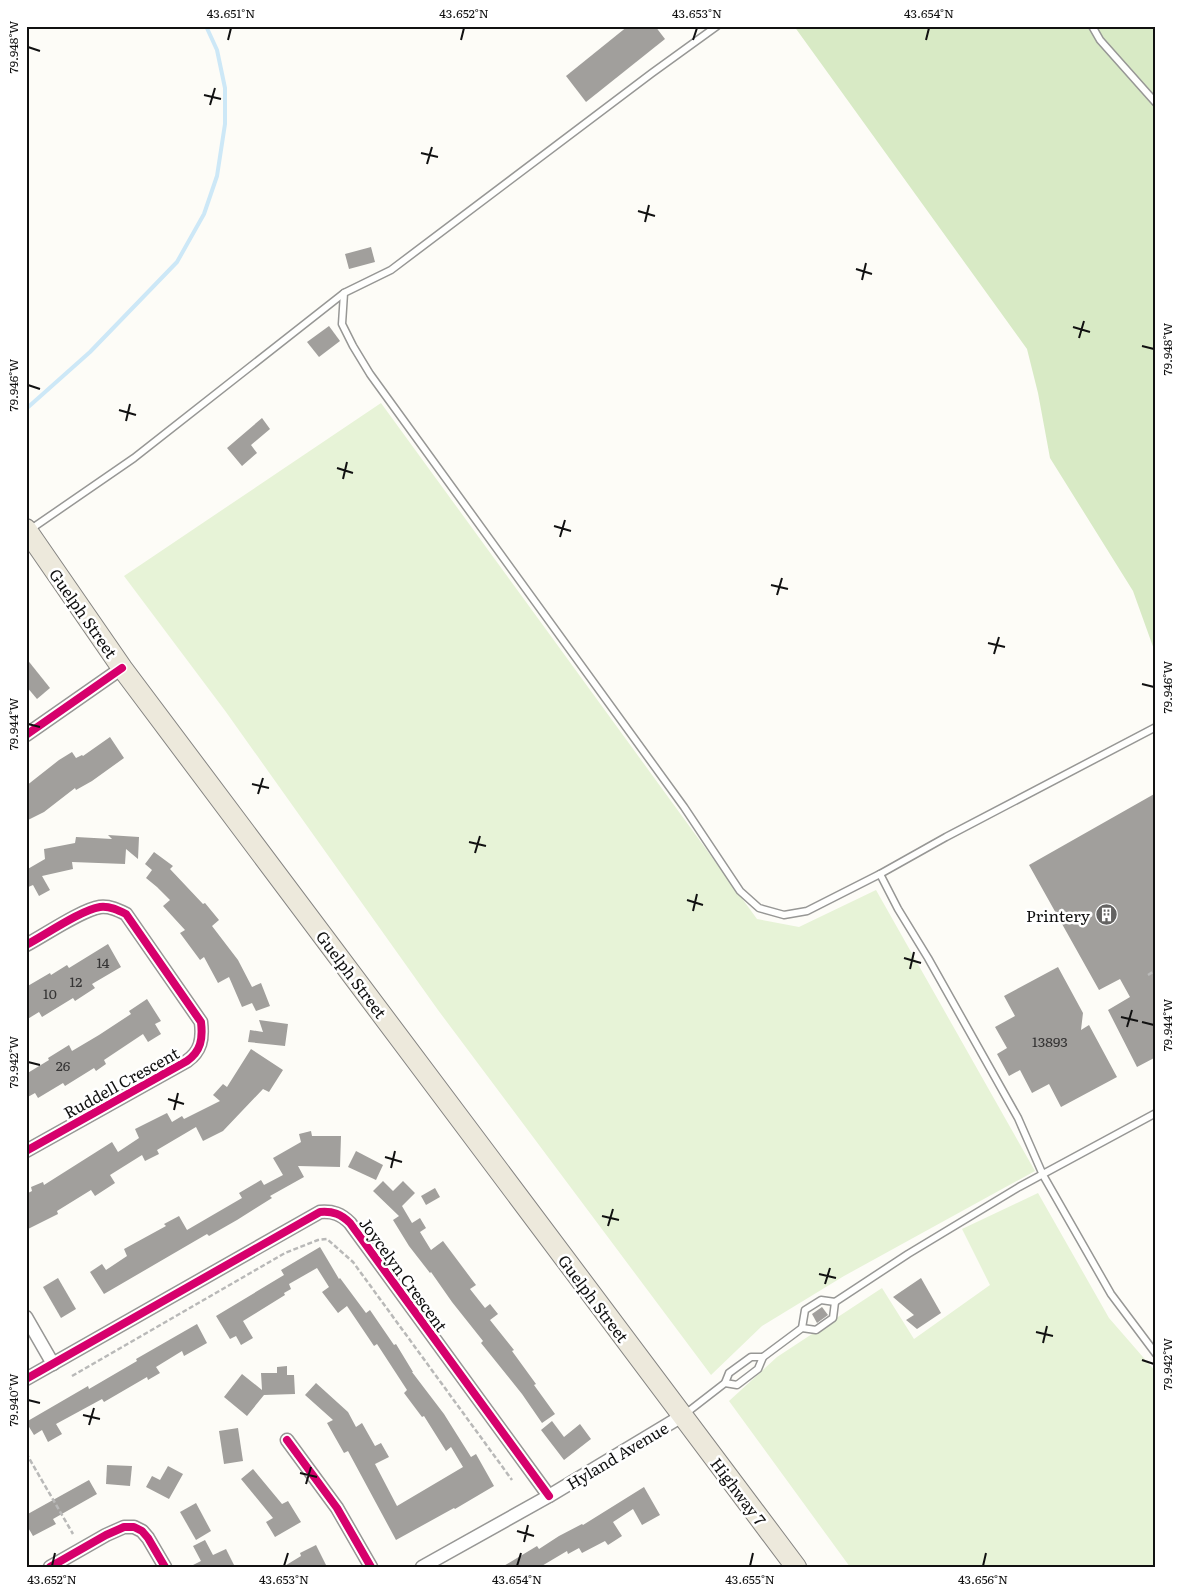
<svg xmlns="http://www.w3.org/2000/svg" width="1182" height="1593" viewBox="0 0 1182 1593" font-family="Literata,serif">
<rect width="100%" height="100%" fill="#fdfcf7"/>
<g fill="#e7f3d7">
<path d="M381 403 757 919 799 927 876 890 1035 1171 844 1276 762 1326 711 1375 438 1010 226 712 124 576Z"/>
<path d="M1038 1193 1109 1318 1156 1372V1567H850L729 1401 777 1357 882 1288 914 1339 990 1285 962 1229Z"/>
</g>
<path fill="#d8eac5" d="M794 26H1156V655L1133 591 1050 458 1038 393 1027 349Z"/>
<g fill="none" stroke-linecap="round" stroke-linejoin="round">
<path stroke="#cde8f7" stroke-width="4" d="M26 409 90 352 177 262 204 214 217 176 225 124V88L217 50 206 26"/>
</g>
<g fill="#a19f9c">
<path d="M628 26H655L665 39 586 102 566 76Z"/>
<path d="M371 247 375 262 349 269 345 254Z"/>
<path d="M329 326 340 341 319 357 307 342Z"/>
<path d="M262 418 270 429 251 445 257 453 242 466 227 448Z"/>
<path d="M26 658 50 688 37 699 26 686Z"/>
<path d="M110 737 124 758 92 781 76 790 75 788 44 812 26 821V786L59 760 72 752 76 758 82 755 83 756Z"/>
<path d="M1156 793V1057L1137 1067 1108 1010 1130 997 1120 979 1099 990 1029 865Z"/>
<path d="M108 835 139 837 138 859 126 849 125 864 72 862 73 869 42 876 50 890 39 896 33 885 26 888V870L45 859 44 849 75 843 76 837 112 839Z"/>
<path d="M154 852 173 866 170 869 203 904 205 903 219 920 212 926 238 960 252 987 261 983 270 1006 256 1011 252 1003 242 1007 229 977 218 983 204 957 200 960 180 933 185 930 163 906 170 900 157 887 146 878 152 870 145 864Z"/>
<path d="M108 944 121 967 92 984 95 988 75 1001 73 998 42 1017 39 1012 26 1020V987L50 973 51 975 67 965 69 968Z"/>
<path d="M1058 967 1083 1013 1081 1030 1089 1025 1117 1077 1061 1107 1049 1084 1032 1093 1020 1070 1009 1076 997 1054 1007 1048 995 1027 1015 1016 1004 996Z"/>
<path d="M147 999 161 1021 155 1024 161 1034 148 1042 143 1034 104 1060 106 1064 96 1071 94 1068 65 1086 63 1083 38 1098 35 1093 26 1098V1074L49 1060 48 1058 69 1045 72 1051 99 1035 131 1014 129 1011Z"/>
<path d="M259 1020 288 1024 285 1046 248 1042 250 1030 263 1032Z"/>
<path d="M251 1049 283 1070 269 1092 263 1089 223 1131 203 1141 196 1127 157 1150 159 1154 145 1161 142 1155 110 1175 115 1183 95 1196 91 1190 57 1211 58 1214 26 1230V1194L32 1191 31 1187 43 1182 44 1185 112 1142 118 1152 139 1138 135 1129 167 1113 172 1122 182 1116 184 1119 220 1101 213 1095 223 1084 227 1087Z"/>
<path d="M311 1131 312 1136H341L340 1167 298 1166 304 1177 270 1196 272 1198 237 1220 209 1236 207 1234 104 1294 90 1272 102 1264 106 1270 127 1256 124 1249 166 1226 164 1224 179 1216 187 1230 242 1198 239 1193 261 1180 264 1185 283 1175 273 1158 301 1142 299 1134Z"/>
<path d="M356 1151 383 1165 376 1180 348 1167Z"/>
<path d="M383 1181 393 1191 403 1181 415 1193 402 1206 412 1223 420 1218 426 1228 420 1232 431 1250 443 1241 476 1285 470 1289 485 1308 490 1304 498 1314 490 1320 514 1350 512 1351 536 1384 534 1385 555 1414 542 1423 522 1394 481 1343 483 1341 452 1302 431 1272 430 1273 409 1246 393 1220 399 1216 373 1191Z"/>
<path d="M435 1188 440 1197 426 1205 421 1196Z"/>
<path d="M320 1247 339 1279 340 1278 366 1313 370 1310 394 1345 396 1344 413 1372H412L444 1414 471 1457 476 1454 494 1486 455 1509 454 1508 396 1540 348 1451 344 1453 327 1423 333 1420 305 1395 316 1383 348 1412 356 1427 362 1423 375 1446 381 1443 389 1457 375 1464 397 1506 463 1467 451 1447 446 1451 424 1416 422 1417 404 1393 407 1390 377 1344 374 1346 347 1306 338 1313 322 1292 329 1287 317 1268 289 1284 291 1289 284 1293 285 1295 243 1321 253 1338 241 1345 236 1336 230 1339 216 1316 284 1275 281 1270Z"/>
<path d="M58 1278 76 1309 61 1318 43 1287Z"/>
<path d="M921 1278 941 1313 917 1329 906 1320 914 1315 893 1297Z"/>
<path d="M822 1307 828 1315 817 1323 812 1314Z"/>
<path d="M197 1324 207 1343 184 1356 182 1351 156 1367 160 1373 148 1380 147 1377 104 1402 102 1399 56 1424 62 1434 48 1442 42 1430 34 1435 26 1422 88 1386 89 1389 137 1361 136 1359Z"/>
<path d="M287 1366V1375H294L295 1394 264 1395 247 1416 224 1397 242 1374 262 1390 261 1373H277V1367Z"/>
<path d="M552 1421 564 1437 580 1424 591 1439 564 1460 541 1430Z"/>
<path d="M238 1428 243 1461 224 1464 219 1431Z"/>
<path d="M107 1465 132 1466 130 1486 106 1484Z"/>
<path d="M168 1466 183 1474 169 1499 146 1487 152 1476 160 1480Z"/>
<path d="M253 1469 282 1504 288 1501 301 1522 275 1537 266 1522 273 1518 241 1479Z"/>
<path d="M89 1480 97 1494 53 1519 56 1524 33 1536 26 1524V1515Z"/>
<path d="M644 1487 660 1515 642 1525 633 1509 613 1522 622 1536 608 1545 605 1541 582 1553 579 1548 568 1554 567 1551 540 1567H502L537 1546 539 1549 559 1536 582 1524 583 1525Z"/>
<path d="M196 1503 211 1531 196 1540 180 1512Z"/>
<path d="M205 1540 213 1555 226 1549 235 1567H189L201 1561 193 1546Z"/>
<path d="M316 1545 327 1567H283L301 1556 300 1553Z"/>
</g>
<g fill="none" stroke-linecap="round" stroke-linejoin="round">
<defs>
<g id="service">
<path d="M717 26 652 73 391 270 344 293 342 324 353 346 370 374 684 807 740 891 759 908 784 915 807 911 880 874"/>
<path d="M1092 26 1100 40 1156 103"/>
<path d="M31 529 134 458 344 293"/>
<path d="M1156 727 946 837 880 874 898 909 928 958 1018 1118 1043 1175 1111 1294 1156 1354"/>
<path d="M802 1328 805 1310 821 1300 835 1302 908 1254 1019 1187 1156 1113"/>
<path d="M725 1383 737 1385 758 1369 763 1357 802 1328 816 1330 833 1318 835 1302"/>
<path d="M685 1414 725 1383 729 1373 751 1357H763"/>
</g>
<g id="minor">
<path d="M26 735 122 668"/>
<path d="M26 945C45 935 81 910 100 907 110 906 118 910 126 914L201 1022C203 1039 201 1051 187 1061L26 1151"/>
<path d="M26 1317 53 1364"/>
<path d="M26 1379 320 1212C333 1211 341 1214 350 1223L549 1496"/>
<path d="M287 1440 337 1508 371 1567"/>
<path d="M50 1567 106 1535 124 1527H134L142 1531 148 1538 165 1567"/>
<path d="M422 1567 549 1496 682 1416"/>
</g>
<path id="primary" d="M26 529 122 668 796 1567"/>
</defs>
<use href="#service" stroke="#979795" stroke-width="9"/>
<use href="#minor" stroke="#979795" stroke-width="15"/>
<use href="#primary" stroke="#858482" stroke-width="22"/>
<g stroke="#b9b9b8" stroke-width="2.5" stroke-dasharray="5 2.5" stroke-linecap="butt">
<path d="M1148 975 1156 970"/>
<path d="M72 1376 285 1253 318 1240 327 1239 353 1262 512 1480"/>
<path d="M26 1453 73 1534"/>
</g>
<use href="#service" stroke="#fffffe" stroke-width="6"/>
<use href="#minor" stroke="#fffffe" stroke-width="12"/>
<use href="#primary" stroke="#ede9dc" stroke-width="20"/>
<defs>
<g id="cycleway">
<path d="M26 735 122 668"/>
<path d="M26 945C45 935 81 910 100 907 110 906 118 910 126 914L201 1022C203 1039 201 1051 187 1061L26 1151"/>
<path d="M26 1379 320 1212C333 1211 341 1214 350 1223L549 1496"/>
<path d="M287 1440 337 1508 371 1567"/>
<path d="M50 1567 106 1535 124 1527H134L142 1531 148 1538 165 1567"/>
</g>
</defs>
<use href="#cycleway" stroke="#fff" stroke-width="11"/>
<use href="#cycleway" stroke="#d6006c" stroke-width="8"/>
</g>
<path fill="none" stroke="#111" stroke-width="2" d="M228 40 231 28M461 40 464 28M693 40 697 28M926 40 929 28M28 47 40 51M204 95 221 99M210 105 215 88M421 153 438 157M427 164 432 147M638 211 655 216M645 222 649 205M856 269 872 274M862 280 866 263M1073 327 1090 332M1079 338 1084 321M1142 346 1154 349M28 385 40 389M119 410 136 415M126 421 130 404M337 468 353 473M343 479 347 462M554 526 571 531M560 537 565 520M771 585 788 589M777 595 782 578M988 643 1005 647M994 654 999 637M1142 684 1154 687M28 724 40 727M252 784 269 788M258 794 263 778M469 842 486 846M475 853 480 836M687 900 703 905M693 911 697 894M904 958 921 963M910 969 914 952M1121 1017 1138 1021M1142 1022 1154 1025M1127 1027 1132 1010M28 1062 40 1065M168 1099 184 1104M174 1110 178 1093M385 1157 402 1162M391 1168 395 1151M602 1216 619 1220M608 1226 613 1209M819 1274 836 1278M825 1284 830 1268M1036 1332 1053 1336M1043 1343 1047 1326M1142 1360 1154 1364M28 1400 40 1403M83 1415 100 1419M89 1425 94 1408M300 1473 317 1477M306 1484 311 1467M517 1531 534 1536M524 1542 528 1525M52 1566 55 1553M284 1566 288 1553M517 1566 521 1553M750 1566 753 1553M983 1566 986 1553"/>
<defs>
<symbol id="building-disc" viewBox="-11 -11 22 22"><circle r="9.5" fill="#646362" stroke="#fff"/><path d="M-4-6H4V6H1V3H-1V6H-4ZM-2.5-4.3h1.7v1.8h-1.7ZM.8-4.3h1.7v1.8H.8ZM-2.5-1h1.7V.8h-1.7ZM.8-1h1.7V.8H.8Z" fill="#fff"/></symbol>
</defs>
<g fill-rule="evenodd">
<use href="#building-disc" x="1094" y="902" width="25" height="25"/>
</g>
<g text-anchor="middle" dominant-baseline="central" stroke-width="5" stroke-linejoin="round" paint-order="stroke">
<g font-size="14" fill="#353434">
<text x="103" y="962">14</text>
<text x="76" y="981">12</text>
<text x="50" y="993">10</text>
<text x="1050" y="1041">13893</text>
<text x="63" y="1065">26</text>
</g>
<g font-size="16" fill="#111" stroke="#fff">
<text transform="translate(84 613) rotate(55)">Guelph Street</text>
<text transform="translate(352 974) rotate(53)">Guelph Street</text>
<text transform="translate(121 1082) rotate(-29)">Ruddell Crescent</text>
<text transform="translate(404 1274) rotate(54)">Joycelyn Crescent</text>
<text transform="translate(594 1298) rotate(53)">Guelph Street</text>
<text transform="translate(617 1455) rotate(-31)">Hyland Avenue</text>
<text transform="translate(739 1491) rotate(53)">Highway 7</text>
</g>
<g font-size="16" fill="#111" stroke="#fff" text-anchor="end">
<text x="1090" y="915">Printery</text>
</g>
</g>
<rect width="1182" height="1593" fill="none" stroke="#ffffff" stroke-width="55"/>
<rect x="28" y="28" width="1126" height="1538" fill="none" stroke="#111" stroke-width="2"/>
<g font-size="12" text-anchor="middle" fill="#111">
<text x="231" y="18">43.651°N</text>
<text x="464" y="18">43.652°N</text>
<text x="697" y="18">43.653°N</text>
<text x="929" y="18">43.654°N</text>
<text transform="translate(14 47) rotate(-90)" y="4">79.948°W</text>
<text transform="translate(1168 349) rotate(-90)" y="4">79.948°W</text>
<text transform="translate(14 385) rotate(-90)" y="4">79.946°W</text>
<text transform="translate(1168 687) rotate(-90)" y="4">79.946°W</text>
<text transform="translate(14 724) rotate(-90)" y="4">79.944°W</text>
<text transform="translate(1168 1025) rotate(-90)" y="4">79.944°W</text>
<text transform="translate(14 1062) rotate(-90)" y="4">79.942°W</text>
<text transform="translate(1168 1364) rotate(-90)" y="4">79.942°W</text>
<text transform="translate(14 1400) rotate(-90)" y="4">79.940°W</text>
<text x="52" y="1584">43.652°N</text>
<text x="284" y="1584">43.653°N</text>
<text x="517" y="1584">43.654°N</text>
<text x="750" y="1584">43.655°N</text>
<text x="983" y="1584">43.656°N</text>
</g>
</svg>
